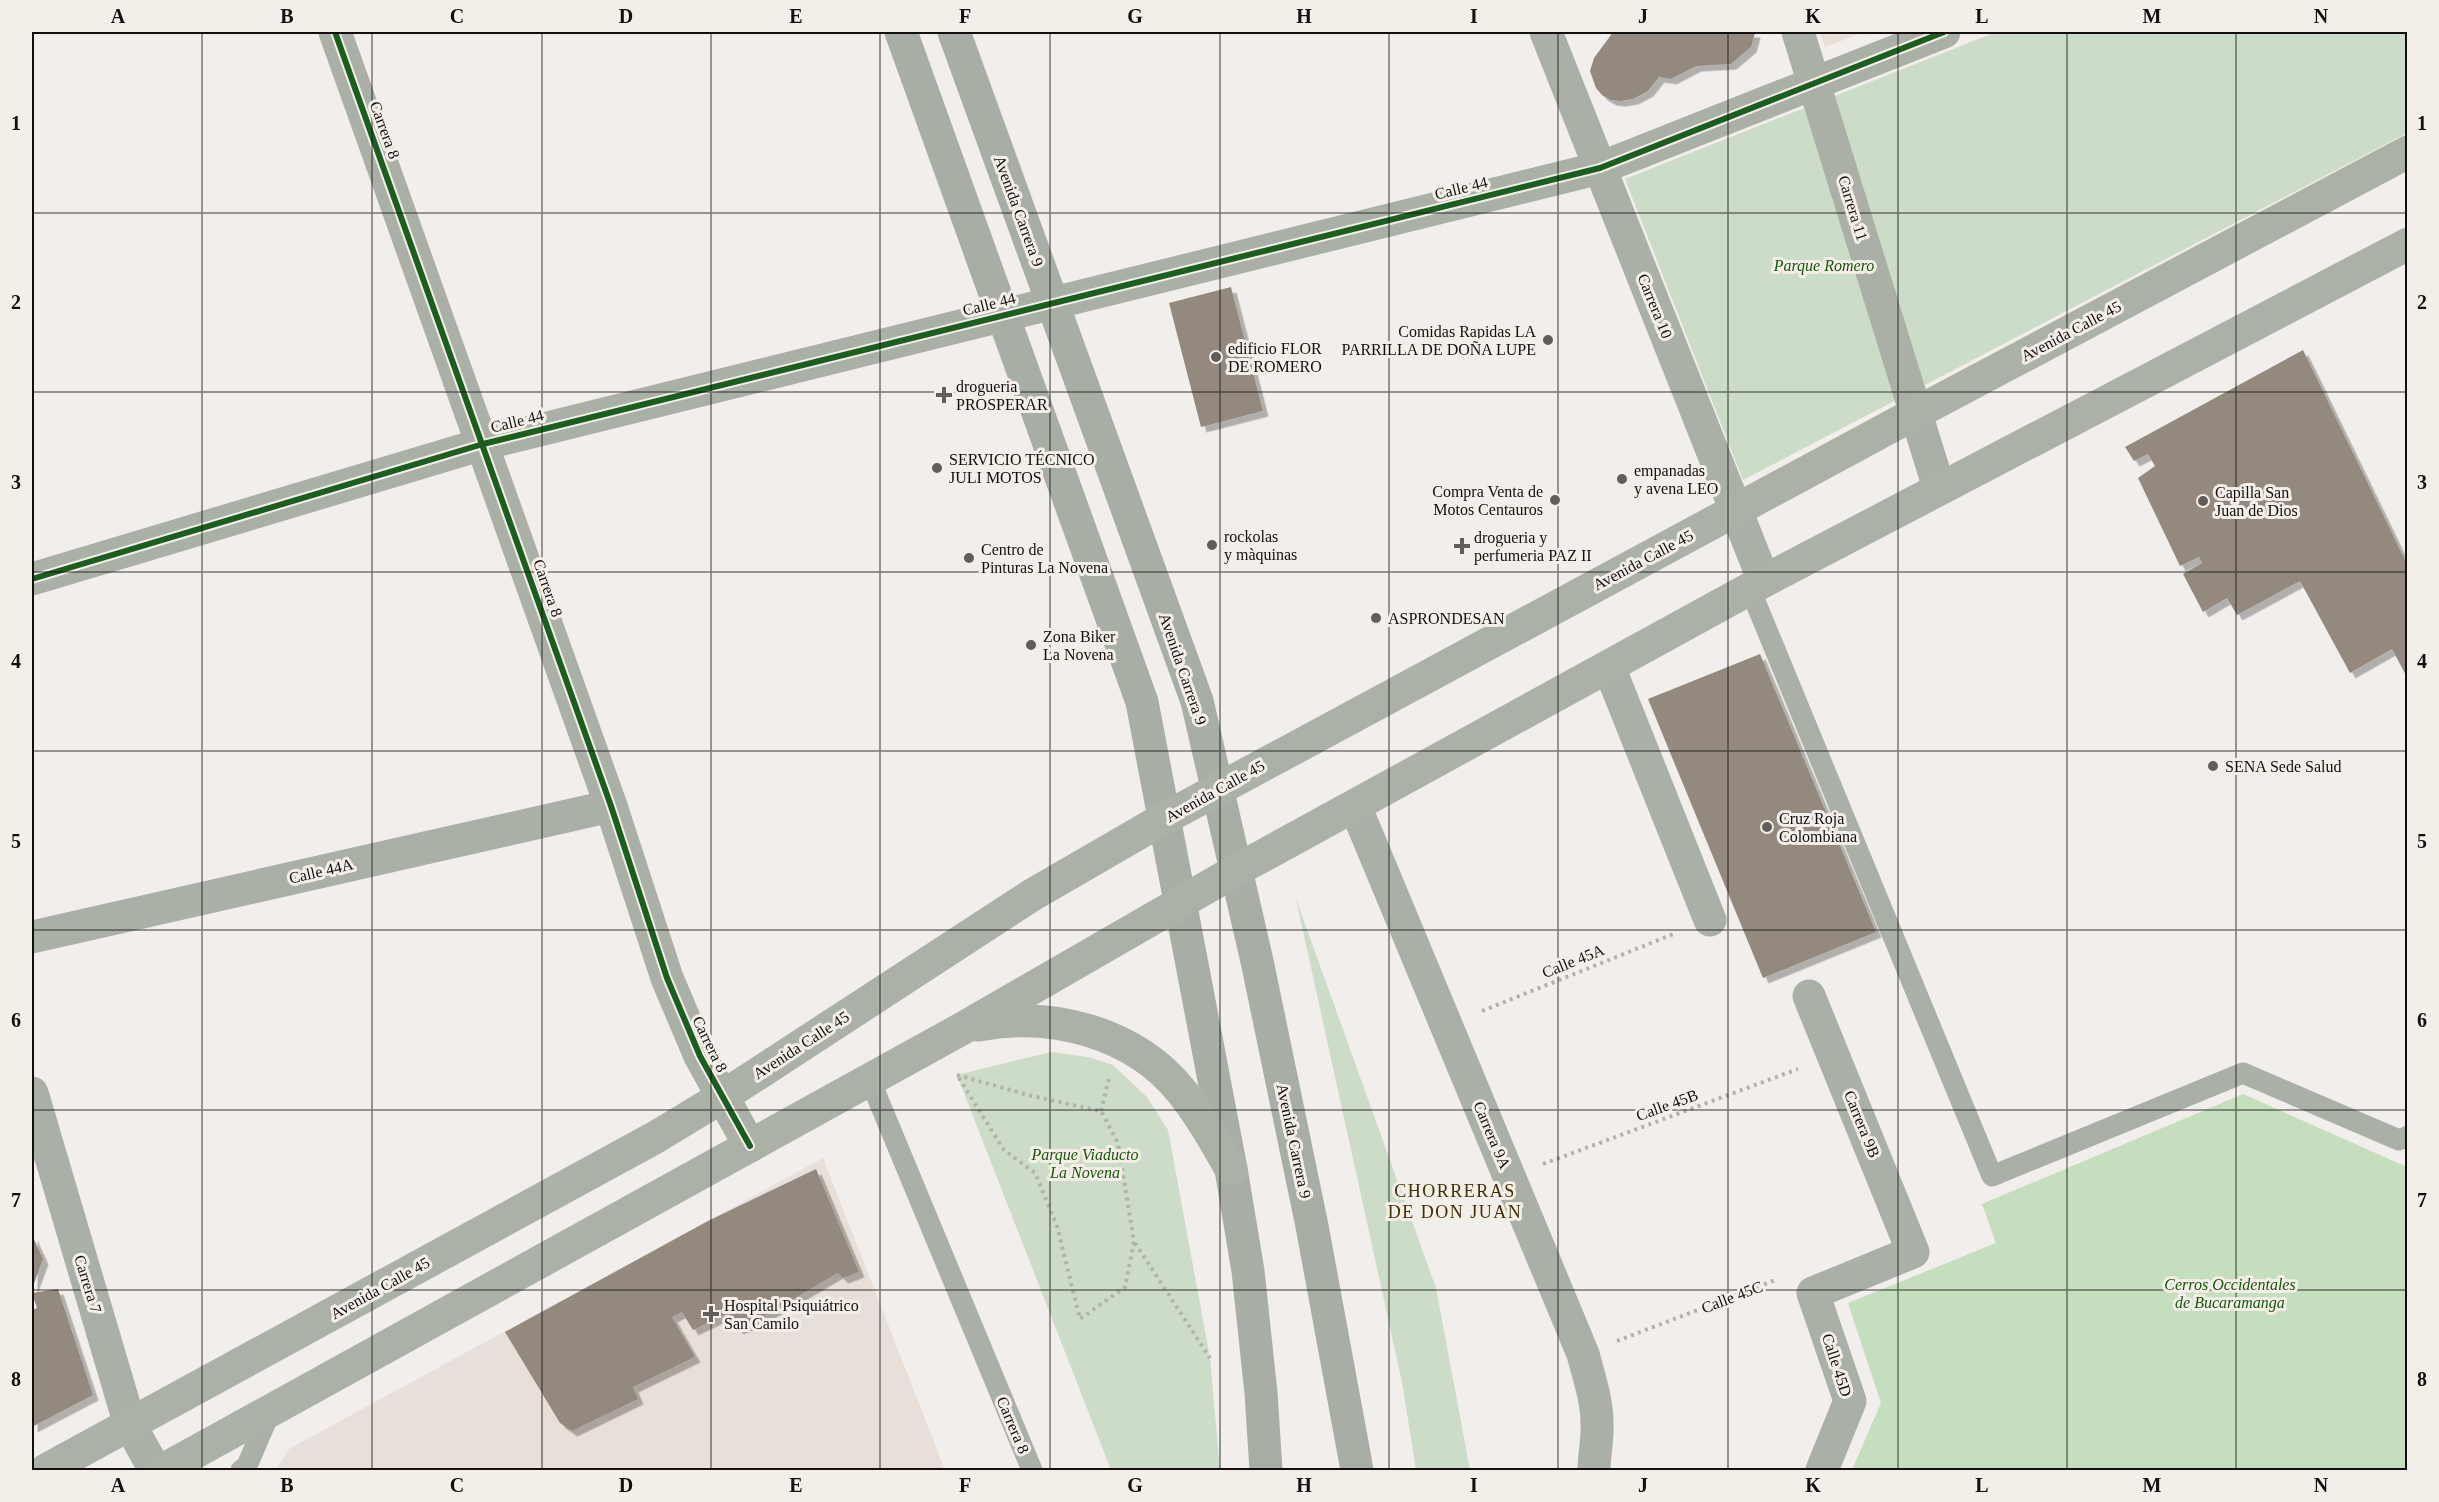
<svg xmlns="http://www.w3.org/2000/svg" width="2439" height="1502" viewBox="0 0 2439 1502" font-family="Georgia,serif">
<defs>
<filter id="shadow"><feDropShadow dx="5.5" dy="5.5" stdDeviation="0" flood-color="#0004"/></filter>
</defs>
<rect width="100%" height="100%" fill="#f1eeeb"/>
<g fill="#e8dfd9">
<path d="M1820 32H1865L1825 47Z"/>
<path d="M823 1158 945 1470H276L289 1449Z"/>
</g>
<g fill="#cddcc8">
<path d="M1996 32H2407V133L1743 480 1625 179Z"/>
<path d="M1296 899 1436 1288 1470 1470H1416L1402 1382Z"/>
<path d="M1051 1052 1088 1057 1113 1065 1147 1097 1168 1130 1210 1358 1220 1470H1111L957 1075Z"/>
</g>
<path fill="#c5debd" d="M2243 1094 2407 1167V1470H1852L1881 1403 1848 1303 1996 1243 1982 1204Z"/>
<g fill="#94897e" filter="url(#shadow)">
<path d="M1609 32H1754L1755 33 1751 47 1731 64 1696 66 1671 79 1659 77 1648 91 1633 99 1620 101 1611 100 1602 95 1596 88 1590 71 1594 58 1611 35Z"/>
<path d="M1231 287 1263 411 1201 427 1169 303Z"/>
<path d="M2303 350 2408 566V679L2392 649 2350 673 2300 581 2237 615 2227 598 2203 612 2183 574 2202 563 2199 557 2180 566 2138 478 2155 466 2148 454 2134 461 2125 447Z"/>
<path d="M1760 654 1876 932 1763 978 1648 699Z"/>
<path d="M816 1169 859 1272 843 1278 838 1273 752 1323 738 1329 728 1313 693 1330 682 1312 672 1317 695 1357 633 1387 638 1399 572 1431 560 1423 505 1332 708 1221Z"/>
<path d="M32 1235 43 1259 32 1289Z"/>
<path d="M58 1289 93 1395 32 1427V1310L37 1308 32 1293Z"/>
</g>
<g fill="none" stroke-linecap="round" stroke-linejoin="round">
<g stroke="#b0b3ac" stroke-width="4" stroke-dasharray="3 4.5" stroke-linecap="butt">
<path d="M1482 1011 1676 933"/>
<path d="M957 1075 1032 1096 1101 1111 1118 1143 1134 1242 1125 1287 1080 1319 1057 1226 1035 1173 1004 1150Z"/>
<path d="M1101 1111 1109 1079"/>
<path d="M1543 1164 1798 1069"/>
<path d="M1135 1243 1210 1358"/>
<path d="M1617 1341 1778 1279"/>
</g>
<g stroke="#aab0a5" stroke-width="21">
<path d="M1750 589 1992 1176 2243 1073 2399 1140 2408 1136"/>
<path d="M870 1080 1032 1470"/>
<path d="M241 1470 246 1468 270 1412"/>
</g>
<g stroke="#aab0a5" stroke-width="33">
<path d="M335 32 611 806 667 978 700 1056 750 1146"/>
<path d="M1546 32 1764 581"/>
<path d="M1798 32 1939 488"/>
<path d="M32 579 483 444 1600 168 1944 32"/>
<path d="M1609 667 1710 920"/>
<path d="M1355 806 1583 1354C1589 1377 1597 1400 1597 1423 1598 1439 1594 1455 1594 1470"/>
<path d="M32 937 611 806"/>
<path d="M1809 996 1913 1252 1813 1293 1850 1401 1822 1470"/>
<path d="M32 1093 130 1425 155 1470"/>
</g>
<g stroke="#a9aea4" stroke-width="33">
<path d="M901 32 1142 702 1231 1169 1248 1271 1261 1393 1266 1470"/>
<path d="M954 32 1197 701 1257 961 1312 1226 1357 1470"/>
</g>
<g stroke="#abb2a5" stroke-width="33">
<path d="M978 1025C1051 1011 1134 1032 1182 1092 1201 1115 1216 1143 1231 1169"/>
<path d="M46 1470 656 1137 722 1097 1032 895 1165 818 1916 413 2408 152"/>
<path d="M163 1470 965 1027 1237 870 1764 581 2408 244"/>
</g>
<defs>
<g id="cycleway">
<path d="M335 32 611 806 667 978 700 1056 750 1146"/>
<path d="M32 579 483 444 1600 168 1944 32"/>
</g>
</defs>
<use href="#cycleway" stroke="#f4eee8" stroke-width="10"/>
<use href="#cycleway" stroke="#1b5e20" stroke-width="6"/>
</g>
<path fill="none" stroke="#120f0e" stroke-width="1.5" stroke-opacity="0.55" d="M202 32V1470M372 32V1470M542 32V1470M711 32V1470M880 32V1470M1050 32V1470M1220 32V1470M1389 32V1470M1558 32V1470M1728 32V1470M1898 32V1470M2067 32V1470M2236 32V1470M32 213H2408M32 392H2408M32 572H2408M32 751H2408M32 930H2408M32 1110H2408M32 1290H2408"/>
<g fill="#605d5b" stroke="#f4eee8" stroke-width="2">
<circle cx="1548" cy="340" r="6"/>
<circle cx="1216" cy="357" r="6"/>
<path d="M941 386h6v6h6v6h-6v6h-6v-6h-6v-6h6z"/>
<circle cx="937" cy="468" r="6"/>
<circle cx="1622" cy="479" r="6"/>
<circle cx="1555" cy="500" r="6"/>
<circle cx="2203" cy="501" r="6"/>
<circle cx="1212" cy="545" r="6"/>
<path d="M1459 537h6v6h6v6h-6v6h-6v-6h-6v-6h6z"/>
<circle cx="969" cy="558" r="6"/>
<circle cx="1376" cy="618" r="6"/>
<circle cx="1031" cy="645" r="6"/>
<circle cx="2213" cy="766" r="6"/>
<circle cx="1767" cy="827" r="6"/>
<path d="M708 1305h6v6h6v6h-6v6h-6v-6h-6v-6h6z"/>
</g>
<g text-anchor="middle" dominant-baseline="central" stroke-width="6" stroke-linejoin="round" paint-order="stroke">
<g font-size="16" fill="#120f0e" stroke="#f4eee8">
<text transform="translate(385 130) rotate(70)">Carrera 8</text>
<text transform="translate(1461 188) rotate(-14)">Calle 44</text>
<text transform="translate(1853 208) rotate(73)">Carrera 11</text>
<text transform="translate(1019 211) rotate(70)">Avenida Carrera 9</text>
<text transform="translate(989 304) rotate(-14)">Calle 44</text>
<text transform="translate(1655 306) rotate(68)">Carrera 10</text>
<text transform="translate(2071 331) rotate(-28)">Avenida Calle 45</text>
<text transform="translate(517 421) rotate(-14)">Calle 44</text>
<text transform="translate(1643 560) rotate(-28)">Avenida Calle 45</text>
<text transform="translate(548 588) rotate(71)">Carrera 8</text>
<text transform="translate(1183 669) rotate(71)">Avenida Carrera 9</text>
<text transform="translate(1215 791) rotate(-29)">Avenida Calle 45</text>
<text transform="translate(321 871) rotate(-13)">Calle 44A</text>
<text transform="translate(1573 961) rotate(-22)">Calle 45A</text>
<text transform="translate(710 1044) rotate(64)">Carrera 8</text>
<text transform="translate(801 1045) rotate(-33)">Avenida Calle 45</text>
<text transform="translate(1667 1105) rotate(-20)">Calle 45B</text>
<text transform="translate(1862 1124) rotate(68)">Carrera 9B</text>
<text transform="translate(1492 1135) rotate(67)">Carrera 9A</text>
<text transform="translate(1294 1141) rotate(78)">Avenida Carrera 9</text>
<text transform="translate(88 1284) rotate(73)">Carrera 7</text>
<text transform="translate(380 1288) rotate(-29)">Avenida Calle 45</text>
<text transform="translate(1732 1297) rotate(-21)">Calle 45C</text>
<text transform="translate(1837 1365) rotate(72)">Calle 45D</text>
<text transform="translate(1013 1425) rotate(67)">Carrera 8</text>
</g>
<g font-size="16" font-style="italic" fill="#185509" stroke="#f4eee8">
<text x="1824" y="265">Parque Romero</text>
<text x="1085" y="1154">Parque Viaducto<tspan x="1085" dy="18">La Novena</tspan></text>
<text x="2230" y="1284">Cerros Occidentales<tspan x="2230" dy="18">de Bucaramanga</tspan></text>
</g>
<g font-size="16" fill="#120f0e" stroke="#f4eee8" text-anchor="start">
<text x="1536" y="331" text-anchor="end">Comidas Rapidas LA<tspan x="1536" dy="18">PARRILLA DE DOÑA LUPE</tspan></text>
<text x="1228" y="348">edificio FLOR<tspan x="1228" dy="18">DE ROMERO</tspan></text>
<text x="956" y="386">drogueria<tspan x="956" dy="18">PROSPERAR</tspan></text>
<text x="949" y="459">SERVICIO TÉCNICO<tspan x="949" dy="18">JULI MOTOS</tspan></text>
<text x="1634" y="470">empanadas<tspan x="1634" dy="18">y avena LEO</tspan></text>
<text x="1543" y="491" text-anchor="end">Compra Venta de<tspan x="1543" dy="18">Motos Centauros</tspan></text>
<text x="2215" y="492">Capilla San<tspan x="2215" dy="18">Juan de Dios</tspan></text>
<text x="1224" y="536">rockolas<tspan x="1224" dy="18">y màquinas</tspan></text>
<text x="1474" y="537">drogueria y<tspan x="1474" dy="18">perfumeria PAZ II</tspan></text>
<text x="981" y="549">Centro de<tspan x="981" dy="18">Pinturas La Novena</tspan></text>
<text x="1388" y="618">ASPRONDESAN</text>
<text x="1043" y="636">Zona Biker<tspan x="1043" dy="18">La Novena</tspan></text>
<text x="2225" y="766">SENA Sede Salud</text>
<text x="1779" y="818">Cruz Roja<tspan x="1779" dy="18">Colombiana</tspan></text>
<text x="724" y="1305">Hospital Psiquiátrico<tspan x="724" dy="18">San Camilo</tspan></text>
</g>
<g font-size="18" letter-spacing="1.5" fill="#402f06" stroke="#f4eee8">
<text x="1455" y="1191">CHORRERAS<tspan x="1455" dy="21">DE DON JUAN</tspan></text>
</g>
</g>
<rect width="2439" height="1502" fill="none" stroke="#f4eee8" stroke-width="66"/>
<rect x="33" y="33" width="2373" height="1436" fill="none" stroke="#120f0e" stroke-width="2"/>
<g font-size="20" text-anchor="middle" font-weight="bold" fill="#120f0e">
<text x="118" y="23">A</text>
<text x="287" y="23">B</text>
<text x="457" y="23">C</text>
<text x="626" y="23">D</text>
<text x="796" y="23">E</text>
<text x="965" y="23">F</text>
<text x="1135" y="23">G</text>
<text x="1304" y="23">H</text>
<text x="1474" y="23">I</text>
<text x="1643" y="23">J</text>
<text x="1813" y="23">K</text>
<text x="1982" y="23">L</text>
<text x="2152" y="23">M</text>
<text x="2321" y="23">N</text>
<text x="16" y="130">1</text>
<text x="2422" y="130">1</text>
<text x="16" y="309">2</text>
<text x="2422" y="309">2</text>
<text x="16" y="489">3</text>
<text x="2422" y="489">3</text>
<text x="16" y="668">4</text>
<text x="2422" y="668">4</text>
<text x="16" y="848">5</text>
<text x="2422" y="848">5</text>
<text x="16" y="1027">6</text>
<text x="2422" y="1027">6</text>
<text x="16" y="1207">7</text>
<text x="2422" y="1207">7</text>
<text x="16" y="1386">8</text>
<text x="2422" y="1386">8</text>
<text x="118" y="1492">A</text>
<text x="287" y="1492">B</text>
<text x="457" y="1492">C</text>
<text x="626" y="1492">D</text>
<text x="796" y="1492">E</text>
<text x="965" y="1492">F</text>
<text x="1135" y="1492">G</text>
<text x="1304" y="1492">H</text>
<text x="1474" y="1492">I</text>
<text x="1643" y="1492">J</text>
<text x="1813" y="1492">K</text>
<text x="1982" y="1492">L</text>
<text x="2152" y="1492">M</text>
<text x="2321" y="1492">N</text>
</g>
</svg>
